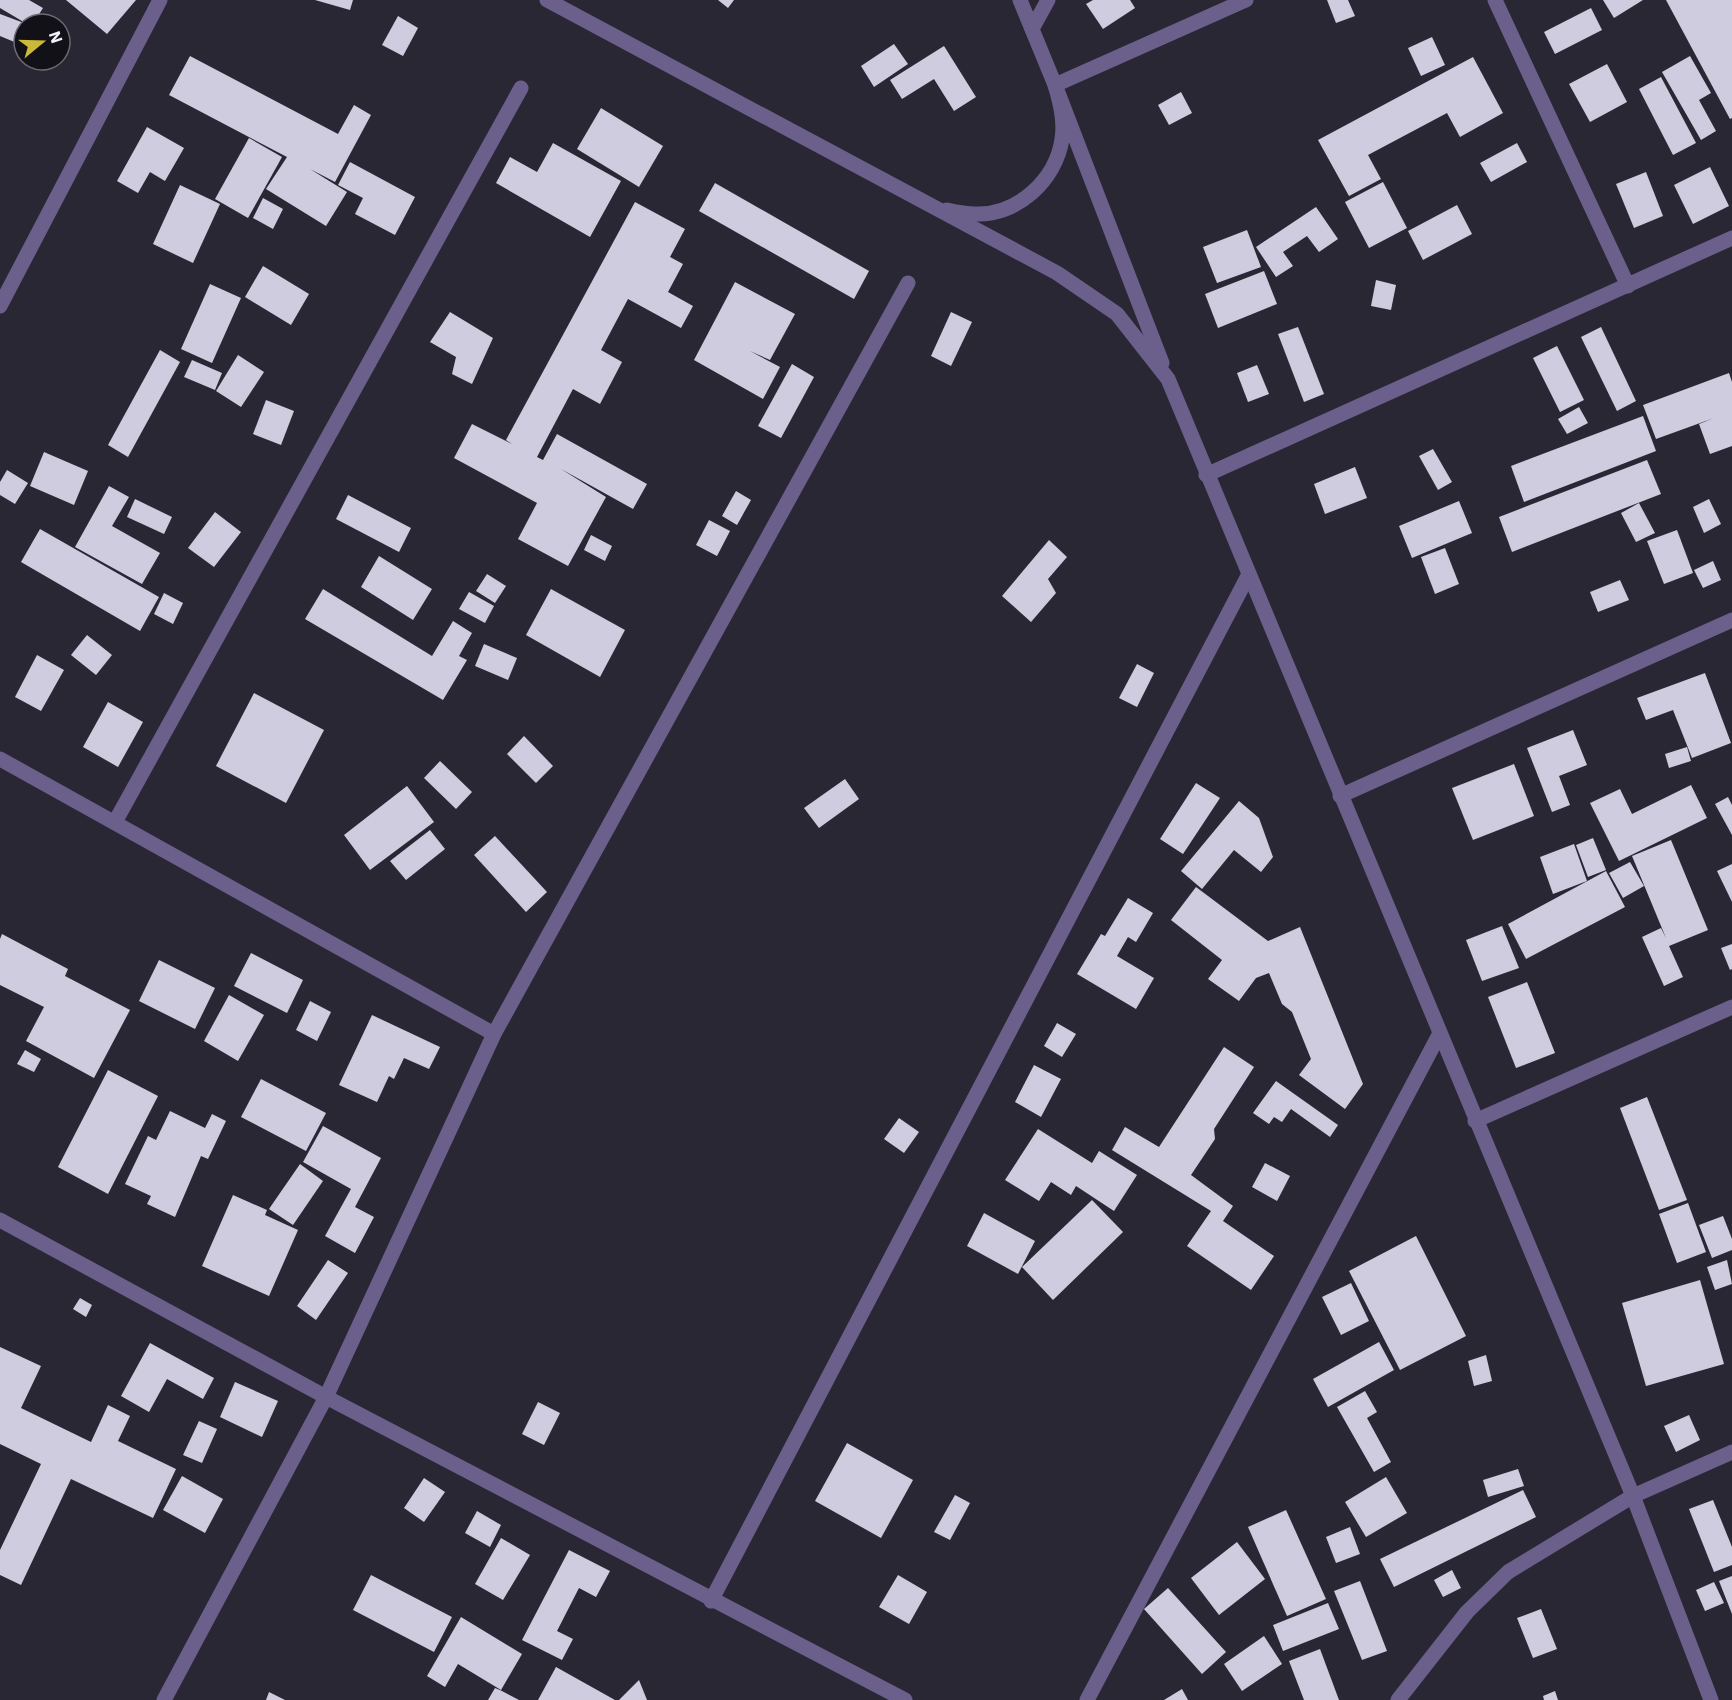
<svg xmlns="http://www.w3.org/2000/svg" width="1732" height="1700" viewBox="0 0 1732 1700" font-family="'IBM Plex Sans',sans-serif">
<rect width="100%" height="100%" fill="#2a2735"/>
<g fill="#d0ccdf">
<path d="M0 0H29L43 8 33 24H27L0 8Z"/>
<path d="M66 0H136L107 34Z"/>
<path d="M315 0H353L350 10Z"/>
<path d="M718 0H734L728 8Z"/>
<path d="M1093 0H1130L1135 8 1103 29 1086 4Z"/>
<path d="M1327 0H1348L1355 16 1336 23Z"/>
<path d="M1603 0H1643L1614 18Z"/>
<path d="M1666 0H1732V118L1730 119Z"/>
<path d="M1591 8 1602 30 1555 54 1544 32Z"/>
<path d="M0 14 24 23V46L0 36Z"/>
<path d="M398 16 418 28 403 56 382 45Z"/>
<path d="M1432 37 1445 65 1421 76 1408 48Z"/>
<path d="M894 44 908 64 874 87 861 66Z"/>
<path d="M944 46 976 97 954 111 934 79 902 99 890 80Z"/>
<path d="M190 56 338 134 354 105 371 115 335 182 310 169 347 192 326 226 266 189 287 157 169 95Z"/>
<path d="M1690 56 1711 93 1699 100 1716 131 1701 140 1662 72Z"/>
<path d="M1473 57 1503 113 1460 137 1447 113 1368 155 1381 179 1349 196 1318 140Z"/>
<path d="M1607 64 1627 102 1590 122 1569 84Z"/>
<path d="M1661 77 1696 143 1673 155 1639 89Z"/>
<path d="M1181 92 1192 113 1169 125 1158 105Z"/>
<path d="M601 108 663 146 639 187 577 149Z"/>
<path d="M147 127 184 148 165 181 150 172 138 193 117 181Z"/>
<path d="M249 138 282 157 248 218 215 199Z"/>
<path d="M553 143 621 181 590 237 496 183 510 157 537 172Z"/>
<path d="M1517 143 1527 162 1491 182 1480 163Z"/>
<path d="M350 162 415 197 395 235 355 214 363 198 338 185Z"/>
<path d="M1710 167 1729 206 1693 224 1674 185Z"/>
<path d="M1646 172 1663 216 1634 228 1616 184Z"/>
<path d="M1383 182 1407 228 1369 248 1345 202Z"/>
<path d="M715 183 869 271 854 299 699 211Z"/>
<path d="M180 185 220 204 193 263 153 244Z"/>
<path d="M263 198 283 209 273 229 253 218Z"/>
<path d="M635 202 685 229 670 257 683 264 668 292 693 306 681 328 628 299 601 350 622 362 600 404 573 389 537 457 543 460 557 434 647 484 633 509 561 469 606 497 568 566 518 539 537 503 454 458 472 424 512 444 506 440Z"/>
<path d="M1457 205 1472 234 1423 260 1408 231Z"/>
<path d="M1316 207 1338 239 1319 252 1307 236 1283 252 1293 266 1276 277 1256 247Z"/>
<path d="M1247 230 1261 267 1217 283 1203 247Z"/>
<path d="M263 266 309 294 291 325 245 297Z"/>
<path d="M1264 271 1277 304 1218 328 1205 294Z"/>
<path d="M1376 280 1396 285 1391 310 1371 306Z"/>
<path d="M735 282 795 314 770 360 750 351 780 367 763 399 694 360Z"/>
<path d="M210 284 241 298 212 363 181 349Z"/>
<path d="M450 312 493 338 472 384 452 374 456 357 430 342Z"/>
<path d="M951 312 972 322 951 366 931 356Z"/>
<path d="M1298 327 1324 394 1304 402 1278 334Z"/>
<path d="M1601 327 1636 401 1617 411 1581 337Z"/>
<path d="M1557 346 1584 400 1560 412 1533 358Z"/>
<path d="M160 350 180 362 128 457 108 445Z"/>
<path d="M238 355 264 372 241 407 216 391Z"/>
<path d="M192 360 222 373 215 390 184 377Z"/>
<path d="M792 364 814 377 781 438 758 426Z"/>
<path d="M1257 365 1269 394 1248 402 1237 373Z"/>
<path d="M1729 373 1732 382V446L1710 454 1699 424 1714 418 1656 439 1643 405Z"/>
<path d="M266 400 294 411 281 445 253 434Z"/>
<path d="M1579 407 1588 423 1567 434 1558 419Z"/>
<path d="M1643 416 1656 451 1524 502 1511 466Z"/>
<path d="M1433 449 1452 482 1438 490 1419 456Z"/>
<path d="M44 452 88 471 74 505 30 486Z"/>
<path d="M1647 460 1661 494 1512 552 1499 517Z"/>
<path d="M1355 467 1367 498 1325 514 1314 484Z"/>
<path d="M7 470 28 483 15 504 0 495V482Z"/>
<path d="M109 486 129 497 112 526 160 553 142 584 75 547Z"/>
<path d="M736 491 751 500 737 525 722 516Z"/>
<path d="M348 495 411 528 399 552 336 519Z"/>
<path d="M135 499 172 517 164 534 127 517Z"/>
<path d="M1709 499 1721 524 1704 533 1693 507Z"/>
<path d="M1459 501 1472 533 1412 558 1399 526Z"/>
<path d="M1639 503 1655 533 1636 542 1621 513Z"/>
<path d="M215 512 241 532 214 567 188 548Z"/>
<path d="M709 520 730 531 717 556 696 545Z"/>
<path d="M40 529 159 597 140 631 21 562Z"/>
<path d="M1677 530 1693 573 1664 584 1647 541Z"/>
<path d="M591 535 612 546 605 561 584 550Z"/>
<path d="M1049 540 1067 557 1048 579 1056 593 1031 622 1002 596Z"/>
<path d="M1445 548 1459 584 1435 594 1421 557Z"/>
<path d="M379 556 432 589 413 620 361 587Z"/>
<path d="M1713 561 1721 580 1703 588 1694 570Z"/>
<path d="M487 574 506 586 495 603 476 591Z"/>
<path d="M1620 580 1629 600 1598 612 1590 592Z"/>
<path d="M323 589 432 656 453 621 472 633 459 656 467 660 443 700 305 619Z"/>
<path d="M551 589 625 630 600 677 526 635Z"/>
<path d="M469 592 494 606 485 623 459 609Z"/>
<path d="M164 593 183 603 173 624 154 614Z"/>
<path d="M87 635 112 655 96 675 71 655Z"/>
<path d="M484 644 517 658 508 680 475 666Z"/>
<path d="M37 655 64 670 41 711 15 697Z"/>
<path d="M1137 664 1154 673 1137 707 1119 698Z"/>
<path d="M1705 673 1731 743 1692 758 1673 710 1646 720 1637 698Z"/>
<path d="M254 693 324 730 286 803 216 766Z"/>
<path d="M108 702 143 722 118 767 83 747Z"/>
<path d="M1573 730 1587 765 1559 776 1570 805 1552 812 1527 748Z"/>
<path d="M524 736 553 766 536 783 507 754Z"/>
<path d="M1687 747 1691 761 1669 768 1665 754Z"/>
<path d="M440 761 472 792 456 809 424 778Z"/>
<path d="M1514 764 1534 816 1473 840 1452 788Z"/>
<path d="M845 779 859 799 819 828 804 808Z"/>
<path d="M1196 783 1220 798 1183 854 1160 839Z"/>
<path d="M1691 785 1707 818 1619 861 1590 803 1620 789 1632 814Z"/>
<path d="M407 786 434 822 370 870 344 835Z"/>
<path d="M1728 797 1732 805V835L1715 804Z"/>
<path d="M1239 801 1259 818 1273 857 1261 872 1234 850 1202 889 1181 871Z"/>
<path d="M430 830 445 849 406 880 390 861Z"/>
<path d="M495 836 547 892 526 912 474 855Z"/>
<path d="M1593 838 1606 870 1588 877 1576 845Z"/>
<path d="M1671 840 1708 930 1669 946 1683 977 1664 986 1642 937 1661 928 1666 938 1632 856Z"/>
<path d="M1574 844 1587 881 1553 894 1540 857Z"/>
<path d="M1630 862 1644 886 1623 898 1609 873Z"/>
<path d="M1732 864V902L1717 871Z"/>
<path d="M1606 871 1625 907 1526 959 1508 924Z"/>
<path d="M1196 887 1268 941 1300 927 1363 1084 1345 1109 1299 1075 1311 1059 1292 1012 1282 1004 1269 973 1256 978 1239 1001 1208 979 1222 960 1171 920Z"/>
<path d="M1128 898 1153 913 1136 942 1128 937 1117 956 1154 978 1136 1009 1077 974 1101 934 1105 936Z"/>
<path d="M1502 926 1519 968 1482 981 1466 940Z"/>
<path d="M2 934 68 969 65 976 130 1010 94 1078 26 1041 44 1007 0 985V939Z"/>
<path d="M1732 944V969L1730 970 1721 948Z"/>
<path d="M251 953 303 980 287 1013 234 986Z"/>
<path d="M159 960 215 988 195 1029 139 1001Z"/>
<path d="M1527 982 1555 1053 1516 1068 1488 997Z"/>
<path d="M229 995 264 1015 238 1061 204 1041Z"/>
<path d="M310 1001 331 1012 317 1041 296 1030Z"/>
<path d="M372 1015 440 1047 429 1069 404 1058 394 1079 389 1076 377 1102 339 1085Z"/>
<path d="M1057 1023 1076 1034 1062 1057 1044 1046Z"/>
<path d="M1224 1047 1254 1067 1214 1129 1215 1139 1191 1175 1233 1206 1223 1221 1274 1256 1251 1290 1187 1246 1211 1211 1112 1150 1125 1127 1159 1147Z"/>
<path d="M25 1050 41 1059 34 1072 17 1064Z"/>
<path d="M1034 1065 1061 1079 1041 1117 1015 1102Z"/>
<path d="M108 1070 158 1096 108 1194 58 1167Z"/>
<path d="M261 1079 326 1113 306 1151 241 1117Z"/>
<path d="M1276 1081 1338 1125 1330 1137 1291 1109 1282 1122 1274 1117 1269 1124 1253 1113Z"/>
<path d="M1647 1097 1687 1200 1659 1210 1620 1108Z"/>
<path d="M170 1111 205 1128 212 1114 226 1121 208 1159 201 1156 175 1217 147 1204 151 1196 125 1184 148 1136 156 1140Z"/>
<path d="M899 1118 919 1132 904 1153 884 1139Z"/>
<path d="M323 1126 381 1158 355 1207 374 1217 355 1253 325 1236 351 1189 303 1162Z"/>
<path d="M1038 1129 1092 1163 1099 1151 1137 1175 1114 1211 1076 1186 1071 1195 1051 1182 1039 1201 1005 1180Z"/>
<path d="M1265 1163 1290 1176 1277 1201 1252 1187Z"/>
<path d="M300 1164 323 1181 293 1225 269 1209Z"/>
<path d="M233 1195 267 1210 265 1215 298 1230 269 1296 202 1266Z"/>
<path d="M1092 1200 1123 1232 1053 1300 1022 1267Z"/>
<path d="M1688 1203 1706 1252 1677 1263 1659 1214Z"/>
<path d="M984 1213 1035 1241 1018 1274 967 1246Z"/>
<path d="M1723 1216 1732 1239V1250L1712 1258 1699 1225Z"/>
<path d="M1416 1236 1466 1336 1400 1370 1349 1271Z"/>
<path d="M328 1260 348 1273 316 1320 297 1306Z"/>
<path d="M1727 1260 1732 1284 1715 1290 1707 1267Z"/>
<path d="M1700 1280 1724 1364 1646 1386 1622 1303Z"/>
<path d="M1351 1283 1369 1321 1341 1335 1322 1297Z"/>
<path d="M80 1298 92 1305 86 1317 73 1309Z"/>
<path d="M1379 1342 1394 1370 1328 1407 1313 1379Z"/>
<path d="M150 1343 214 1378 203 1399 167 1379 149 1412 121 1396Z"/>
<path d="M0 1347 41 1366 21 1408 91 1442 108 1405 130 1416 118 1441 176 1469 153 1518 71 1479 21 1585 0 1575V1550L41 1464 0 1444Z"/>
<path d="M1486 1355 1492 1381 1474 1386 1468 1361Z"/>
<path d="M235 1382 278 1401 262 1437 220 1417Z"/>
<path d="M1365 1391 1377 1412 1367 1418 1391 1462 1374 1472 1337 1407Z"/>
<path d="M538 1402 560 1413 544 1445 522 1434Z"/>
<path d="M1689 1415 1700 1440 1676 1452 1664 1426Z"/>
<path d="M199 1421 217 1429 202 1463 183 1455Z"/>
<path d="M847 1443 913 1480 881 1538 815 1501Z"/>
<path d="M1518 1469 1524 1486 1488 1497 1483 1480Z"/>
<path d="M182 1476 223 1499 205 1533 163 1510Z"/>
<path d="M1386 1477 1407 1513 1366 1537 1345 1502Z"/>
<path d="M424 1478 445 1492 424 1522 404 1508Z"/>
<path d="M1523 1490 1536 1517 1394 1587 1380 1559Z"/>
<path d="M955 1495 970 1503 950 1540 934 1532Z"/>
<path d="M1713 1500 1732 1547V1565L1714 1572 1689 1509Z"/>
<path d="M1286 1510 1326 1599 1287 1616 1248 1527Z"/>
<path d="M477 1511 501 1525 490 1547 465 1533Z"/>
<path d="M1350 1527 1360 1554 1336 1563 1326 1537Z"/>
<path d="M501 1538 530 1555 503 1600 475 1584Z"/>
<path d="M1237 1542 1265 1579 1219 1615 1191 1578Z"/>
<path d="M569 1550 610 1571 596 1597 579 1588 557 1631 573 1639 562 1660 522 1640Z"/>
<path d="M1452 1570 1461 1588 1443 1597 1434 1580Z"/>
<path d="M371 1575 452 1617 434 1652 353 1610Z"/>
<path d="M898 1575 927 1592 909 1624 879 1607Z"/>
<path d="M1732 1576V1614L1719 1581Z"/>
<path d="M1360 1581 1387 1651 1362 1660 1334 1591Z"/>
<path d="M1714 1582 1724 1603 1705 1611 1696 1590Z"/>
<path d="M1168 1588 1226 1652 1202 1674 1144 1609Z"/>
<path d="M1328 1603 1339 1629 1283 1651 1273 1625Z"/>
<path d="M1541 1609 1557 1649 1533 1658 1517 1618Z"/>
<path d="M461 1617 522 1654 501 1690 458 1664 445 1687 427 1676Z"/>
<path d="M1264 1636 1282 1664 1242 1691 1224 1664Z"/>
<path d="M1320 1649 1339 1700H1304L1289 1661Z"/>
<path d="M556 1667 615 1700H538Z"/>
<path d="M639 1680 647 1700H619Z"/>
<path d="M495 1688 500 1690 519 1700H488Z"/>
<path d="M1182 1689 1188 1700H1164Z"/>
<path d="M1555 1691 1558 1700H1544L1543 1696Z"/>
<path d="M269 1692 285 1700H266Z"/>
</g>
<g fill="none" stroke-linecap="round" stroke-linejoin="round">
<g stroke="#6b608c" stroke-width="15">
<path d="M547 0 1057 273 1117 314 1168 379 1633 1496 1711 1700"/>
<path d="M1020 0 1055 85 1162 363"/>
<path d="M1495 0 1628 286"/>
<path d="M1032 29 1048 0"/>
<path d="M947 210C956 212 966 214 975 214 1017 216 1056 180 1062 139 1065 121 1060 102 1055 85L1246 0"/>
<path d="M0 306 160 0"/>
<path d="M1206 475 1732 238"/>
<path d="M0 759 494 1034"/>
<path d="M1340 796 1732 620"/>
<path d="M115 822 521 88"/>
<path d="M1475 1121 1732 1007"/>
<path d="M0 1220 326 1397 905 1700"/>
<path d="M711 1601 1248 576"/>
<path d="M164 1700 326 1397 494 1034 908 283"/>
<path d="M1087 1700 1440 1033"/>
<path d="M1398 1700 1467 1612 1508 1572 1633 1496 1732 1452"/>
</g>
</g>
<g transform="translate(42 42) rotate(71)"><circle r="28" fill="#131118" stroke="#6d6b72" stroke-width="1.5"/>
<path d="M0-4.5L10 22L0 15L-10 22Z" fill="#ccb938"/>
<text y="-9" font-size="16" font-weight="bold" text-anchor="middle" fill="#f3f1fa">N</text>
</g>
</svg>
